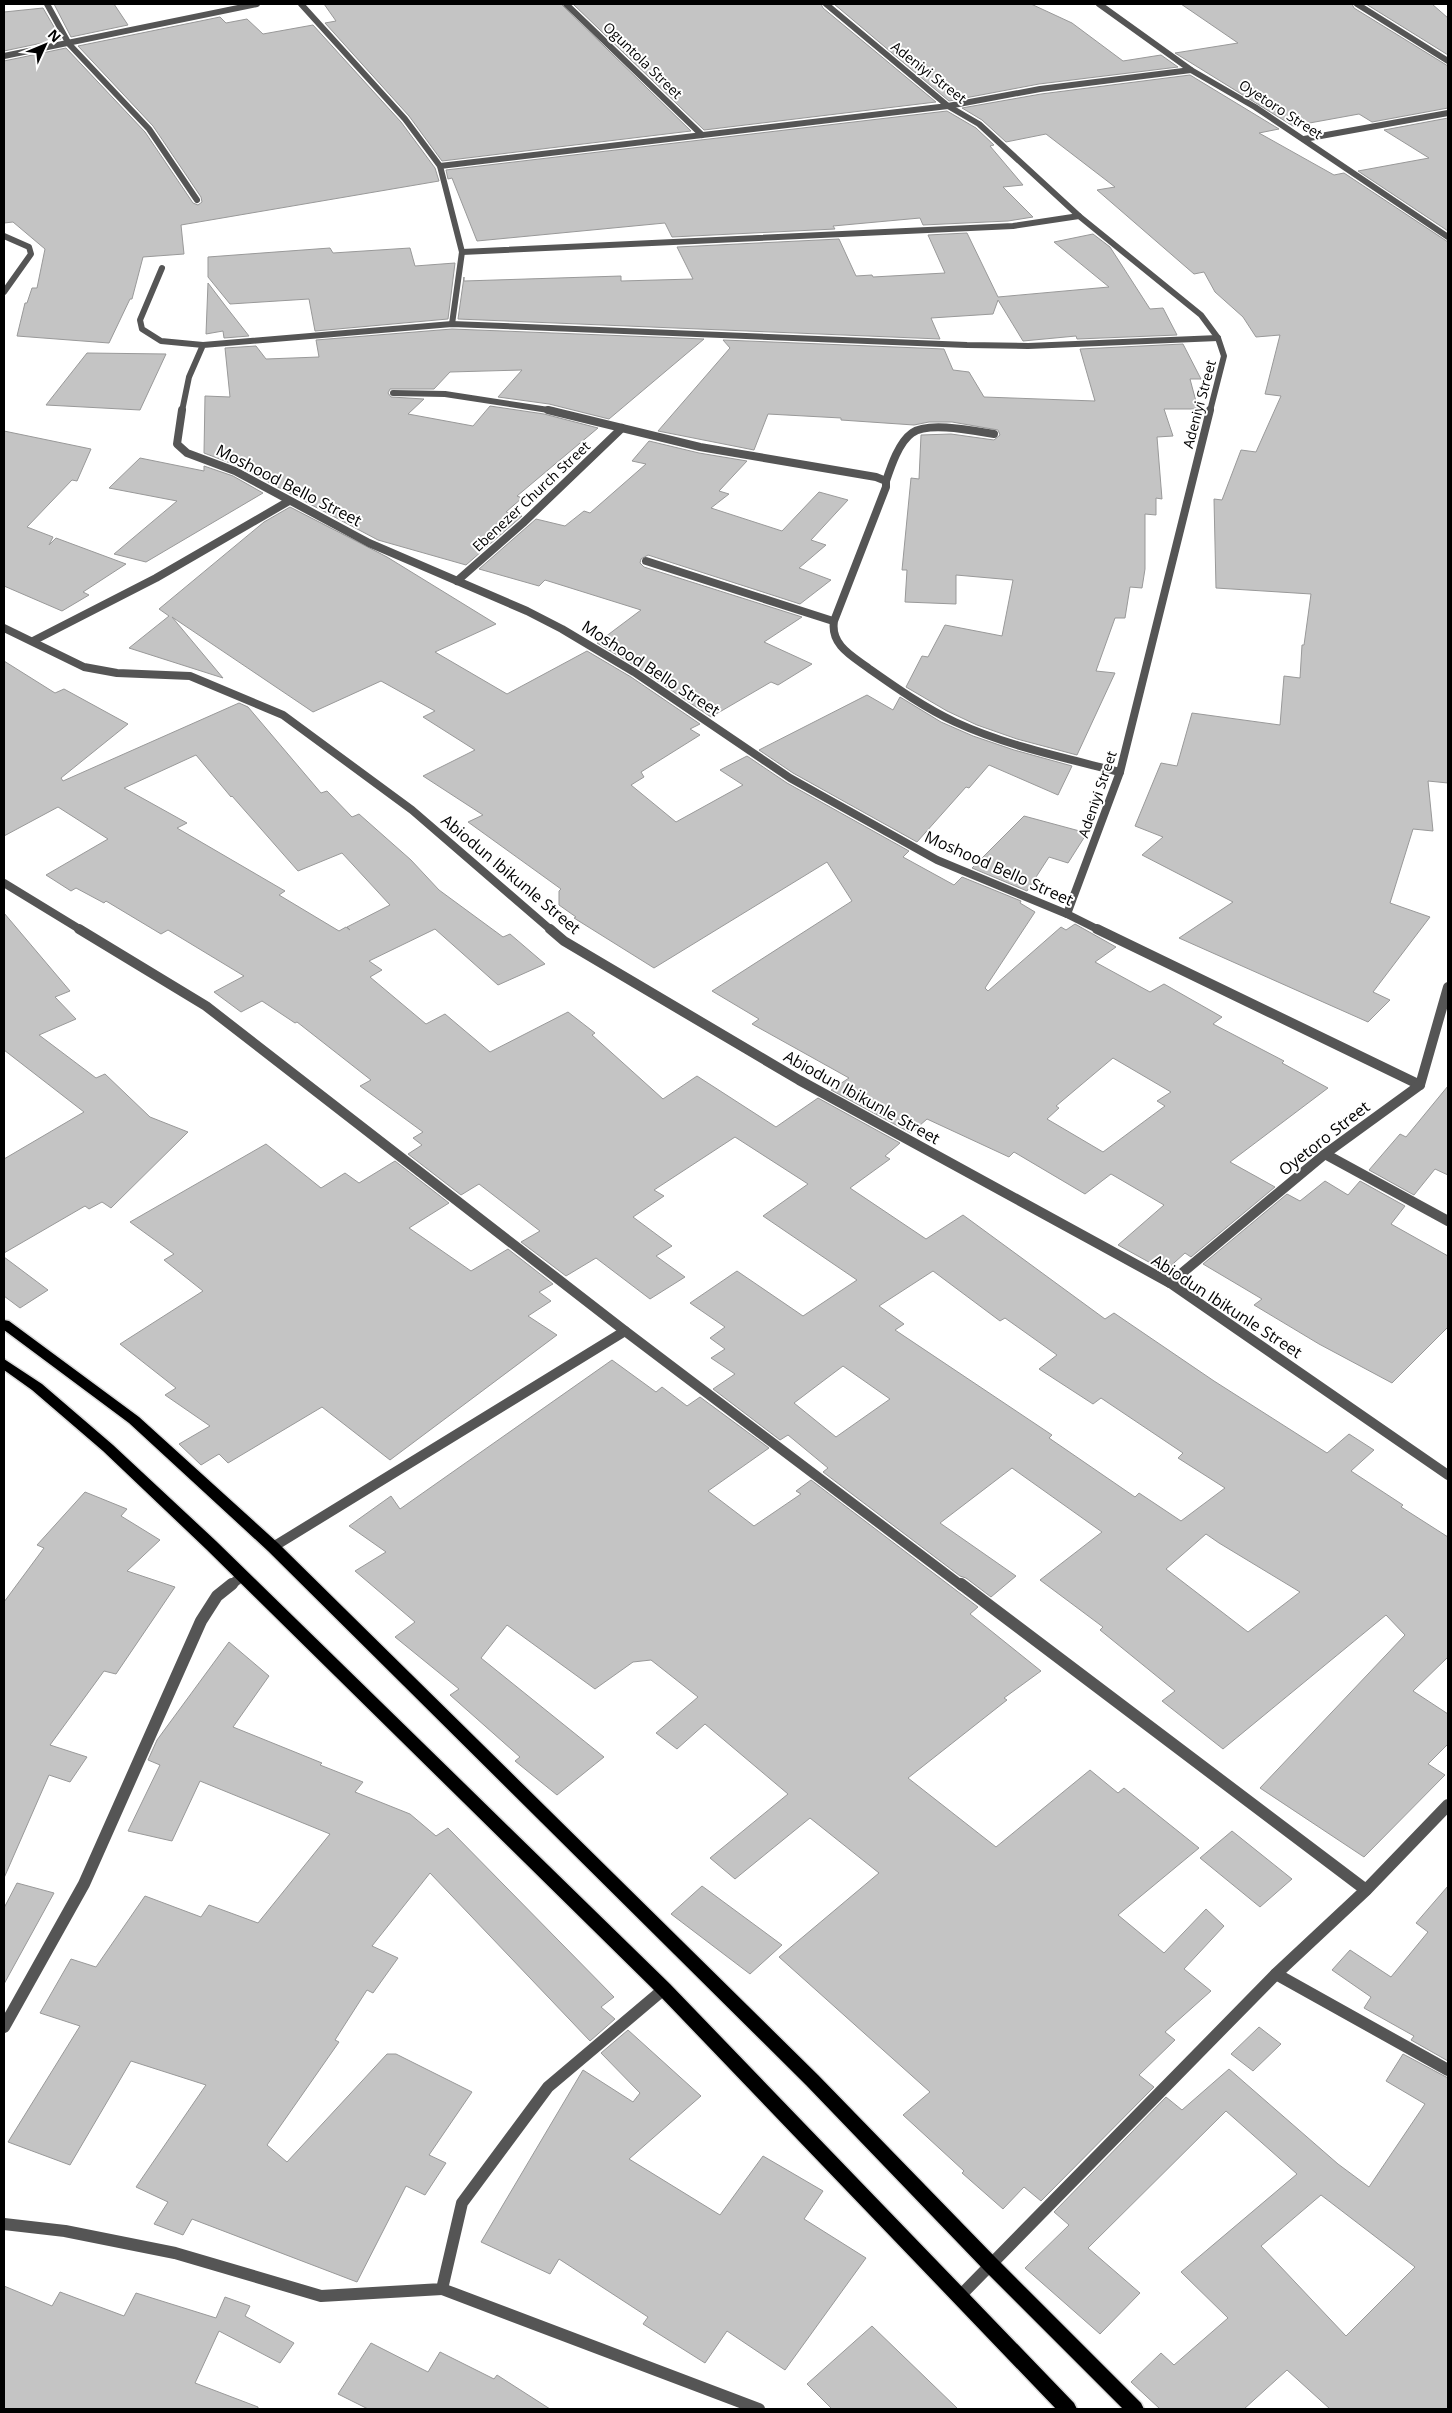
<svg xmlns="http://www.w3.org/2000/svg" width="1452" height="2413" viewBox="0 0 1452 2413" font-family="'Open Sans',sans-serif">
<rect width="100%" height="100%" fill="#fff"/>
<g fill="#c4c4c4" stroke="#999" fill-rule="evenodd">
<path d="M54 4H114L128 25 71 37Z"/>
<path d="M324 4H561L691 131 442 161 409 116 325 23 336 21Z"/>
<path d="M573 4H821L823 8 936 102 704 130Z"/>
<path d="M834 4H1031L1072 23 1123 61 1161 55 1178 67 1039 84 949 101Z"/>
<path d="M1181 4H1352L1354 8 1448 66V108L1372 122 1359 114 1293 126 1175 53 1238 43Z"/>
<path d="M1366 4H1432L1448 18V55Z"/>
<path d="M43 8 61 39 4 51V12Z"/>
<path d="M220 17 226 23 247 19 263 34 313 25 401 122 435 168 439 181 181 225 184 254 143 257 132 299H130L109 343 17 336 25 303H27L32 288H37L45 249 13 222 4 223V61L66 48 145 132 193 203 198 205 202 202 201 197 153 126 78 46Z"/>
<path d="M1190 75 1279 129 1259 133 1334 175 1344 173 1448 242V783L1428 781 1433 831 1413 829 1390 903 1430 917 1373 992 1390 1000 1368 1022 1179 938 1233 902 1142 855 1163 837 1135 826 1161 763 1177 766 1192 713 1280 725 1284 676 1300 678 1302 645H1304L1311 594 1216 588 1214 499 1222 500 1241 450 1256 452 1281 396 1265 394 1280 335 1256 337 1243 317 1215 292 1204 272 1194 274 1097 190 1115 187 1046 134 1006 142 982 120 962 108 1041 94Z"/>
<path d="M947 111 976 128 994 145 990 146 1023 185 1003 187 1033 217 1008 221 923 225 920 218 833 226 835 229 672 237 665 223 477 241 452 178 448 179 446 170Z"/>
<path d="M1448 118V231L1358 171 1429 158 1384 130Z"/>
<path d="M967 233 998 297 1109 287 1054 242 1093 234 1110 247 1150 309 1163 308 1177 335 1077 339 1076 336 1023 341 998 300 993 314 931 318 940 339 458 319 464 277V281L621 276V281L693 279 677 247 839 239 856 276 872 275 873 277 945 273 928 235Z"/>
<path d="M330 248 333 253 410 248 415 266 455 263 448 319 315 331 309 299 230 304 208 277V257Z"/>
<path d="M208 283 227 308 249 336 224 338 223 331 206 334Z"/>
<path d="M452 329 704 339 609 419 549 404 498 397 522 370 450 372 434 389H390L388 393 391 397 424 399 408 414 473 426 490 406 544 414 598 428 517 496 522 498 506 512 522 516 466 565 378 540 238 466 204 453 205 396 230 397 225 348 256 346 266 359 319 357 316 340Z"/>
<path d="M723 340 944 349 953 370 969 372 984 397 1095 401 1080 349 1183 344 1201 379H1190L1198 409H1164L1173 436 1157 437 1162 499 1156 498V515L1145 514V569L1142 588 1130 587 1125 618H1115L1096 671 1115 673 1077 755 1017 739 977 725 947 711 906 687 922 656 928 657 945 625 1002 636 1013 580 956 575V604L905 602 907 570H902L911 478 919 479 921 435 951 434 994 440 1000 435 998 430 952 422H929L914 425 841 420V418L768 414 754 450 658 431 730 348Z"/>
<path d="M87 353 166 354 140 410 46 405Z"/>
<path d="M4 431 91 449 77 481 72 480 27 527 53 537 49 545 56 538 126 564 83 592 89 595 62 611 4 586Z"/>
<path d="M649 441 699 453 747 461 719 491 729 494 711 508 782 531 819 492 848 500 811 540 826 545 799 568 831 580 800 604 648 555 641 559 640 563 644 567 802 617 764 642 812 664 778 685 771 682 711 717 637 667 597 643 641 610 545 580 539 586 479 569 536 519 565 526 584 511 590 513 646 464 632 461Z"/>
<path d="M140 458 204 471V466L233 476 263 493 146 562 114 554 177 501 109 488Z"/>
<path d="M290 507 387 557 496 624 435 652 507 694 587 651 631 677 700 724 690 729 700 735 641 772 644 777 631 785 676 822 743 785 720 770 747 756 787 783 909 851 903 857 954 885 962 877 1021 901 1020 903 1035 912 985 988 988 991 1061 927 1066 930 1075 924 1116 947 1095 962 1150 992 1164 984 1222 1017 1213 1024 1284 1061 1282 1063 1328 1088 1230 1162 1275 1187 1191 1257 1185 1253 1165 1271 1118 1245 1164 1205 1111 1174 1085 1194 1014 1152 1009 1157 927 1119 911 1133 831 1090 849 1078 752 1024 759 1019 712 991 852 901 827 862 654 968 574 918 576 917 559 905V891L561 889 468 822 483 815 423 776 475 750 423 717 435 711 381 681 313 712 172 617 223 678 129 648 169 616 159 609 264 522ZM1113 1058 1171 1092 1157 1101 1165 1106 1103 1152 1047 1119 1059 1108 1056 1106Z"/>
<path d="M4 661 55 693 64 689 128 724 61 778 63 781 239 703 248 707 321 793 327 791 352 817 359 814 411 860 439 890 503 937 510 934 545 964 498 985 435 929 369 961 382 970 370 977 426 1024 445 1014 490 1052 568 1012 595 1033 592 1035 663 1099 697 1076 776 1127 818 1098 900 1143 885 1156 890 1159 850 1188 926 1239 963 1215 1105 1319 1114 1313 1214 1381 1327 1453 1349 1434 1374 1450 1351 1471 1403 1505 1401 1507 1448 1537V1657L1413 1691 1448 1714V1744L1428 1764 1445 1775 1364 1857 1260 1788 1405 1635 1386 1615 1223 1749 1162 1701 1175 1691 1100 1630 1103 1627 1040 1580 1102 1532 1012 1468 940 1523 1016 1576 991 1597 966 1578 960 1576 823 1472 828 1468 788 1435 780 1440 713 1389 735 1374 711 1358 725 1349 710 1338 725 1327 690 1303 737 1271 803 1316 857 1280 763 1216 808 1184 735 1137 654 1190 664 1196 633 1217 672 1246 656 1256 685 1277 650 1299 596 1258 566 1276 521 1242 540 1231 479 1184 461 1195 408 1154 422 1145 413 1138 423 1132 360 1086 371 1080 297 1022 295 1023 262 1001 241 1012 214 992 244 976 168 930 161 934 106 901 104 903 76 888 71 891 46 875 108 839 58 807 4 836ZM196 755 231 797 232 796 298 871 342 853 390 905 347 927 350 930 346 927 339 931 279 895 285 891 177 828 187 823 124 788ZM933 1271 1000 1321 1005 1318 1057 1355 1039 1369 1093 1404 1101 1398 1183 1453 1178 1458 1225 1488 1181 1521 1139 1493 1135 1497 1049 1438 1052 1435 895 1330 904 1324 879 1306ZM843 1366 890 1399 836 1437 794 1403ZM1206 1534 1219 1543 1300 1592 1248 1632 1166 1569Z"/>
<path d="M867 695 893 710 900 697 941 722 973 736 1014 750 1072 766 1058 795 989 765 969 788 966 787 917 842 793 773 759 750Z"/>
<path d="M1024 816 1087 833 1068 863 1049 857 1027 891 972 868Z"/>
<path d="M4 913 70 991 55 997 76 1019 39 1035 96 1078 105 1074 150 1117 188 1132 111 1208 102 1202 89 1209 85 1206 4 1253V1159L84 1112 4 1050Z"/>
<path d="M1448 1086V1175L1435 1169 1414 1195 1369 1170 1400 1134 1406 1137Z"/>
<path d="M266 1144 321 1188 345 1173 359 1183 395 1161 449 1203 409 1228 471 1271 508 1249 553 1284 539 1292 551 1301 528 1316 557 1335 390 1460 322 1407 228 1463 219 1454 201 1465 179 1444 210 1426 165 1395 176 1388 120 1344 203 1291 164 1260 174 1254 130 1222Z"/>
<path d="M1325 1181 1348 1195 1360 1181 1405 1206 1391 1224 1448 1256V1327L1392 1383 1319 1344 1254 1305 1262 1299 1203 1264 1287 1194 1300 1201Z"/>
<path d="M4 1257 48 1290 20 1308 4 1296Z"/>
<path d="M612 1360 656 1392 662 1387 687 1406 700 1397 769 1448 708 1491 754 1526 801 1494 796 1491 811 1480 978 1607 970 1614 1041 1671 1004 1698 1007 1700 908 1778 996 1847 1090 1770 1118 1793 1124 1788 1199 1848 1118 1915 1164 1953 1206 1909 1224 1926 1184 1969 1211 1991 1165 2032 1175 2040 1139 2075 1154 2087 1041 2201 1024 2187 1003 2209 962 2173 964 2171 903 2115 930 2092 779 1957 879 1873 810 1818 735 1879 710 1858 788 1794 705 1724 677 1749 656 1733 698 1697 651 1660 633 1662 595 1689 507 1625 481 1658 604 1757 557 1795 515 1761 520 1757 450 1695 459 1689 395 1637 415 1622 355 1571 386 1552 349 1526 391 1496 400 1509Z"/>
<path d="M85 1492 127 1509 121 1516 160 1540 127 1571 175 1587 116 1674 104 1671 50 1745 87 1757 70 1782 49 1775 4 1878V1602L44 1548 37 1545Z"/>
<path d="M229 1642 269 1676 233 1727 322 1763 320 1765 363 1782 355 1792 410 1814 436 1836 448 1828 614 1997 601 2007 615 2019 590 2041 430 1873 372 1946 398 1958 373 1993 367 1990 335 2040 339 2042 267 2145 287 2162 387 2054H396L472 2092 429 2155 446 2163 425 2195 406 2186 357 2282 192 2219 183 2235 154 2224 168 2202 136 2187 206 2085 131 2061 70 2165 8 2142 80 2026 40 2013 71 1959 96 1967 145 1896 201 1917 209 1905 258 1923 330 1834 200 1781 172 1841 128 1831 160 1765 148 1760 157 1740Z"/>
<path d="M1232 1831 1292 1879 1260 1907 1200 1858Z"/>
<path d="M17 1883 54 1893 4 1984V1908Z"/>
<path d="M702 1886 782 1945 750 1974 671 1914Z"/>
<path d="M1448 1886V2061L1411 2040 1414 2036 1364 2008 1371 1997 1332 1970 1350 1950 1391 1977 1428 1932 1416 1923Z"/>
<path d="M1259 2027 1281 2044 1253 2071 1231 2054Z"/>
<path d="M628 2030 701 2096 629 2159 720 2215 763 2156 823 2191 804 2219 866 2258 785 2370 727 2331 705 2363 643 2324 648 2317 559 2259 550 2274 481 2242 583 2070 633 2102 640 2093 601 2053Z"/>
<path d="M1403 2054 1448 2078V2409H1330L1287 2370 1244 2409H1160L1131 2382 1161 2353 1174 2365 1228 2318 1181 2272 1297 2174 1226 2111 1088 2248 1140 2293 1100 2334 1025 2268 1069 2225 1054 2212 1166 2097 1182 2110 1229 2069 1338 2164 1369 2187 1425 2104 1386 2081ZM1321 2195 1415 2267 1346 2336 1261 2246Z"/>
<path d="M4 2286 52 2306 60 2292 124 2316 136 2293 216 2318 225 2297 250 2306 245 2316 294 2343 280 2363 219 2331 195 2383 258 2407V2409H4Z"/>
<path d="M872 2326 958 2409H832L807 2384Z"/>
<path d="M371 2343 428 2372 440 2352 494 2379 497 2375 550 2409H368L338 2394Z"/>
</g>
<g fill="none" stroke-linecap="round" stroke-linejoin="round">
<defs>
<g id="primary">
<path d="M4 1320 9 1321 139 1417 278 1543 818 2075 996 2258 1141 2403 1144 2409H1123L984 2270 806 2085 268 1551 129 1423 4 1330Z"/>
<path d="M4 1359 42 1384 113 1445 216 1541 670 1984 1074 2403 1077 2409H1056L658 1994 206 1549 103 1451 32 1390 4 1370Z"/>
</g>
</defs>
<use href="#primary" stroke="#dbdbdb" stroke-width="3"/>
<g stroke="#555" stroke-width="6">
<path d="M47 4 69 44 149 129 197 200"/>
<path d="M301 4 405 119 440 166 462 252 452 324"/>
<path d="M566 4 702 135"/>
<path d="M826 4 948 106 979 124 1079 216 1201 315 1218 338 1224 356 1210 411"/>
<path d="M1099 4 1191 70 1255 107 1448 237"/>
<path d="M1357 4 1448 61"/>
<path d="M4 56 257 4"/>
<path d="M1304 139 1448 113"/>
<path d="M440 166 948 106 1040 89 1191 70"/>
<path d="M4 236 29 247 31 254 4 292"/>
<path d="M462 252 1013 226 1079 216"/>
<path d="M162 268 140 320 142 329 161 341 203 345"/>
<path d="M393 393 445 394 555 411"/>
<path d="M182 411 189 377 203 345 452 324 967 345 1028 346 1218 338"/>
</g>
<g stroke="#555" stroke-width="8">
<path d="M182 410 177 444 187 453 235 471 369 543 527 611 562 629 634 672 790 778 937 860 1067 914 1099 930"/>
<path d="M548 410 700 447 876 477 886 481V487L834 621C830 646 854 657 871 670 898 689 925 708 955 722 1007 746 1065 758 1120 772"/>
<path d="M886 481C891 466 899 442 912 433 928 421 975 431 994 434"/>
<path d="M646 561 833 621"/>
<path d="M457 581 523 523 622 428"/>
<path d="M4 628 84 667 117 673 190 676 283 715 412 810 551 930"/>
<path d="M33 641 156 578 289 501"/>
<path d="M4 883 81 930"/>
<path d="M1067 914 1120 772 1210 410"/>
</g>
<g stroke="#555" stroke-width="10">
<path d="M79 929 206 1006 625 1331 962 1586"/>
<path d="M550 929 564 941 799 1080 1170 1283 1448 1475"/>
<path d="M1097 929 1420 1085"/>
<path d="M1325 1154 1448 1221"/>
<path d="M1170 1283 1325 1154 1420 1085 1448 987"/>
<path d="M273 1547 625 1331"/>
<path d="M230 1586 242 1576"/>
</g>
<g stroke="#555" stroke-width="12">
<path d="M961 1584 1366 1890"/>
<path d="M1276 1974 1448 2070"/>
<path d="M4 2027 84 1884 201 1621 217 1596 232 1584"/>
<path d="M4 2224 65 2231 175 2253 321 2296 442 2289 462 2203 548 2087 664 1989"/>
<path d="M442 2289 759 2409"/>
<path d="M960 2296 1276 1974 1366 1890 1448 1805"/>
</g>
<use href="#primary" fill="#000" fill-rule="evenodd"/>
</g>
<g text-anchor="middle" dominant-baseline="central" stroke-width="4" stroke-linejoin="round" paint-order="stroke">
<g font-size="14" fill="#000" stroke="#fff">
<text transform="translate(643 60) rotate(44)">Oguntola Street</text>
<text transform="translate(929 72) rotate(38)">Adeniyi Street</text>
<text transform="translate(1281 109) rotate(33)">Oyetoro Street</text>
<text transform="translate(1199 404) rotate(-75)">Adeniyi Street</text>
<text transform="translate(531 496) rotate(-43)">Ebenezer Church Street</text>
<text transform="translate(1097 794) rotate(-71)">Adeniyi Street</text>
</g>
<g font-size="16" fill="#000" stroke="#fff">
<text transform="translate(289 485) rotate(27)">Moshood Bello Street</text>
<text transform="translate(651 668) rotate(33)">Moshood Bello Street</text>
<text transform="translate(999 868) rotate(24)">Moshood Bello Street</text>
<text transform="translate(511 874) rotate(40)">Abiodun Ibikunle Street</text>
<text transform="translate(862 1097) rotate(29)">Abiodun Ibikunle Street</text>
<text transform="translate(1324 1138) rotate(-38)">Oyetoro Street</text>
<text transform="translate(1227 1306) rotate(33)">Abiodun Ibikunle Street</text>
</g>
</g>
<rect width="1452" height="2413" fill="none" stroke="#000000" stroke-width="10"/>
<g transform="translate(45 45) rotate(46)" stroke="#ffffff" stroke-width="4" paint-order="stroke">
<path d="M0-4L9 19L0 12L-9 19Z" fill="#000000"/>
<text y="-8" font-size="14" font-weight="bold" text-anchor="middle" fill="#000000">N</text>
</g>
</svg>
